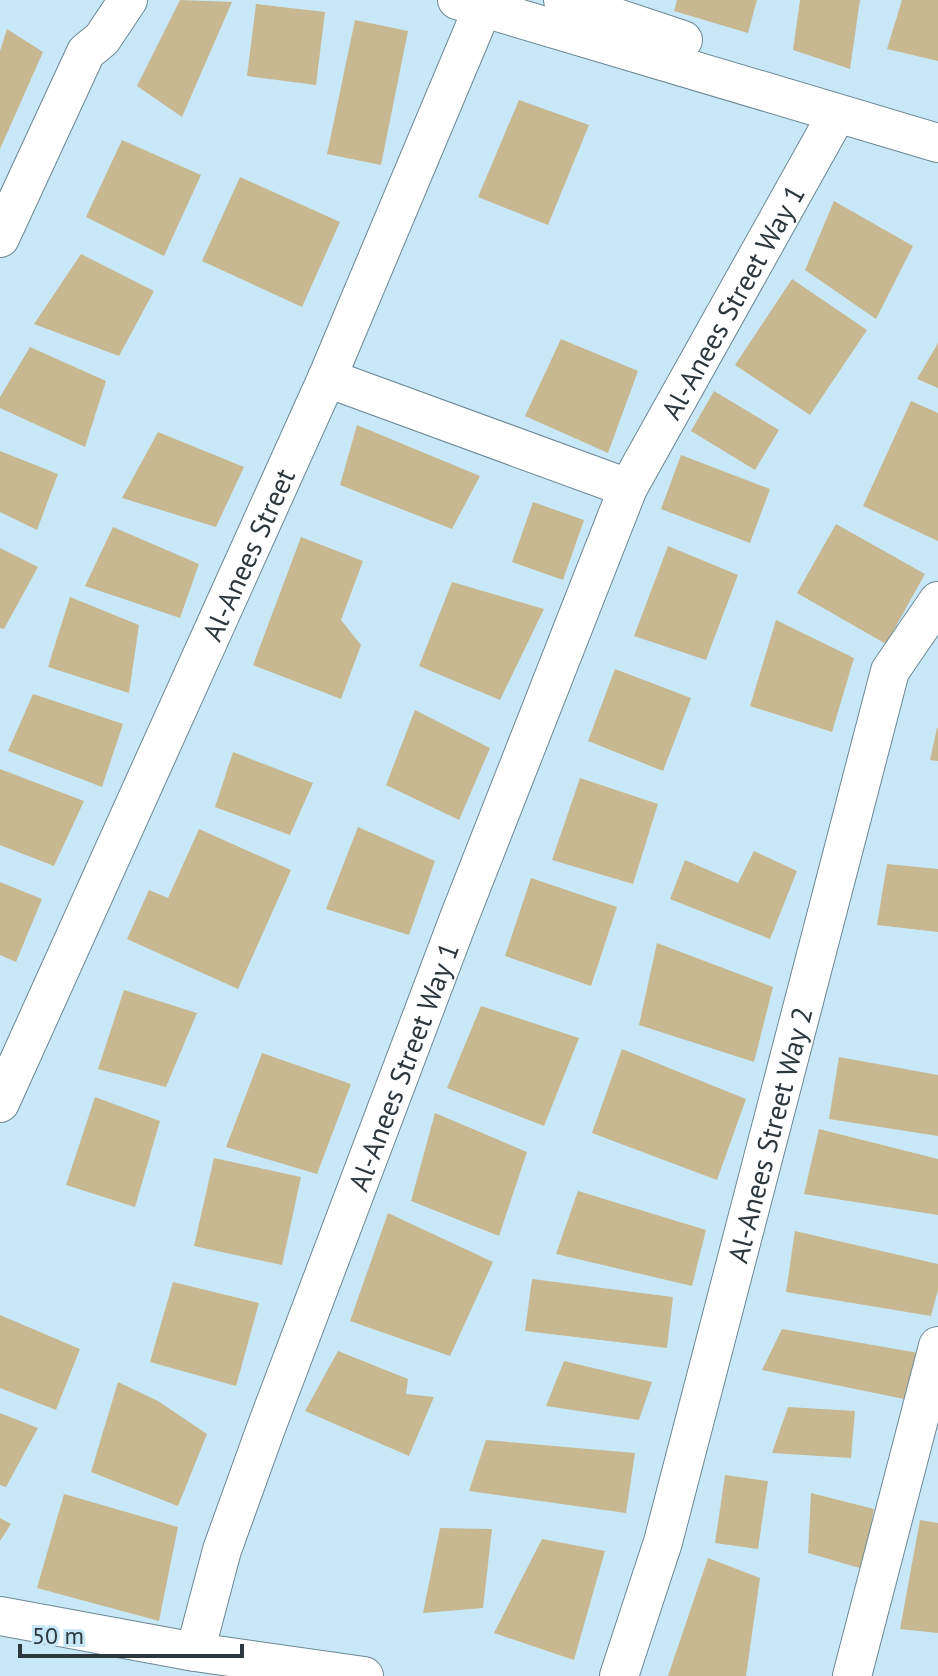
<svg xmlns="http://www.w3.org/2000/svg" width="938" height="1676" viewBox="0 0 938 1676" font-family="'PT Sans',sans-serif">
<rect width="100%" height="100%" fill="#c9e8f7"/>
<g fill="#c7b892">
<path d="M180 0 232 2 182 117 137 86Z"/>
<path d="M677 0H757L748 33 674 11Z"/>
<path d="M800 0H860L850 69 793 50Z"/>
<path d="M902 0H938V61L887 49Z"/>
<path d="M256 4 325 12 316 85 247 76Z"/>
<path d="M355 20 408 31 381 165 327 154Z"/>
<path d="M7 29 43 52 0 149V51Z"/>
<path d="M519 100 589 125 548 225 478 197Z"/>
<path d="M122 140 201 175 164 256 86 217Z"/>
<path d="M240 177 340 222 302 307 202 261Z"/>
<path d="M834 201 913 246 876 319 805 270Z"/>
<path d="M81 254 154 291 119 356 34 324Z"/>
<path d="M792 279 867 330 810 415 735 365Z"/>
<path d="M561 339 638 371 608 453 525 416Z"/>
<path d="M938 343V388L917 379Z"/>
<path d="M30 347 106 381 85 447 0 408V397Z"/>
<path d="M714 391 779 430 755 470 691 431Z"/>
<path d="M911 401 938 413V541L863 506Z"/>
<path d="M357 425 480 476 452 529 340 485Z"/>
<path d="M158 432 244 467 216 527 122 498Z"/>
<path d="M0 451 58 474 37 530 0 512Z"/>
<path d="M681 455 770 489 750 543 661 509Z"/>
<path d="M533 502 584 520 563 580 512 562Z"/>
<path d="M836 524 925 574 886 644 797 593Z"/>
<path d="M113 527 199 564 180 618 85 586Z"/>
<path d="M301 537 363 561 341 620 361 645 341 699 253 665Z"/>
<path d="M668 546 738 575 706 660 634 636Z"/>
<path d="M0 548 38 567 4 629 0 628Z"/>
<path d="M452 582 544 609 500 700 419 666Z"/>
<path d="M70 597 139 625 129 693 48 667Z"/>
<path d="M776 620 854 658 832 732 750 706Z"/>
<path d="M615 669 691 698 663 771 588 741Z"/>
<path d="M33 694 123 724 102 787 8 751Z"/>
<path d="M415 710 490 748 459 820 386 785Z"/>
<path d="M937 728H938V761L930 760Z"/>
<path d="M233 752 313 783 290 835 215 807Z"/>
<path d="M0 769 84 801 54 866 0 845Z"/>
<path d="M580 778 658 804 633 884 552 860Z"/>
<path d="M358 827 435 861 409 935 326 909Z"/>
<path d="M199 829 291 870 238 989 127 939 149 890 168 898Z"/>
<path d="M754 851 797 871 770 939 670 899 685 860 738 883Z"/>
<path d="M887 864 938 869V932L877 925Z"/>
<path d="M531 878 617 907 591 986 505 956Z"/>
<path d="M0 882 42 899 16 962 0 955Z"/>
<path d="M657 943 773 987 754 1062 639 1025Z"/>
<path d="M124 990 197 1013 166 1087 98 1069Z"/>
<path d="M481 1006 579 1038 544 1126 447 1088Z"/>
<path d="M622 1049 746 1099 717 1180 592 1133Z"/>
<path d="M262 1053 351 1084 317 1174 226 1147Z"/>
<path d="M839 1057 938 1075V1136L829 1119Z"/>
<path d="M95 1097 160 1121 135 1207 66 1185Z"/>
<path d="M435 1113 527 1152 499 1236 411 1201Z"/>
<path d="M819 1129 938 1159V1215L804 1194Z"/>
<path d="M214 1158 301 1177 282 1265 194 1246Z"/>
<path d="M578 1191 706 1230 692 1286 556 1254Z"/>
<path d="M388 1213 493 1262 450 1356 350 1321Z"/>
<path d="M795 1231 938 1264V1290L931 1316 786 1292Z"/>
<path d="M532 1279 673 1297 667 1348 525 1331Z"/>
<path d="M173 1282 259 1303 236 1386 150 1362Z"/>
<path d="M0 1315 80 1349 56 1410 0 1388Z"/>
<path d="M782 1329 924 1354 909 1400 762 1370Z"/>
<path d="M338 1351 408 1379 406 1394 434 1397 409 1456 305 1411Z"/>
<path d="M564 1361 652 1382 639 1420 546 1406Z"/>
<path d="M118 1382 158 1401 207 1434 178 1506 91 1472Z"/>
<path d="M788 1407 855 1411 851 1458 772 1453Z"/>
<path d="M0 1413 38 1428 6 1487 0 1485Z"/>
<path d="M486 1440 635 1453 626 1513 469 1491Z"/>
<path d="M725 1475 768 1481 758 1549 715 1543Z"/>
<path d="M811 1493 874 1509 863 1569 808 1553Z"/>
<path d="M64 1494 178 1527 159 1621 37 1588Z"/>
<path d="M0 1518 11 1524 0 1541Z"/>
<path d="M920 1520 938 1523V1633L900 1629Z"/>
<path d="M440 1528 492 1529 483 1608 423 1613Z"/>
<path d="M542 1539 605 1551 574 1660 494 1633Z"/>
<path d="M708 1558 760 1578 746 1676H668Z"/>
</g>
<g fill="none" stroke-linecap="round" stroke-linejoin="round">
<defs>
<g id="minor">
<path d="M457 0 938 143"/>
<path d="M563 0 683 40"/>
<path d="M0 238 86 52 102 39 128 0"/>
<path d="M327 378 628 488"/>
<path id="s1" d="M0 1103 327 378 486 0"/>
<path d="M0 1616 195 1652 364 1676"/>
<path id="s2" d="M195 1652 222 1550 266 1428 459 918 628 488 837 114"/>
<path id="s3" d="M619 1676 663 1542 890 671 938 601"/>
<path d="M852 1676 938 1346"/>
</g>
</defs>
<use href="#minor" stroke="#6b8795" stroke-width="40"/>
<use href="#minor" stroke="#fff" stroke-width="38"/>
</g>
<g text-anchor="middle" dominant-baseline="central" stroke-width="8" stroke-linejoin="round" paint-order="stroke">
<g font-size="28" fill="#2c373e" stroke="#c9e8f7">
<text stroke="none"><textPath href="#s2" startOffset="1456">Al-Anees Street Way 1</textPath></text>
<text stroke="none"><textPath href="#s1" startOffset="602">Al-Anees Street</textPath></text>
<text stroke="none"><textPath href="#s2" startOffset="622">Al-Anees Street Way 1</textPath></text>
<text stroke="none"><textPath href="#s3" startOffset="562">Al-Anees Street Way 2</textPath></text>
</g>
</g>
<path d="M20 1644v12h222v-12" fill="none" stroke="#2c373e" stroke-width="4"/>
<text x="32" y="1644" font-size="24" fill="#2c373e" stroke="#c9e8f7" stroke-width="6" paint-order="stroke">50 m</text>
</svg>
